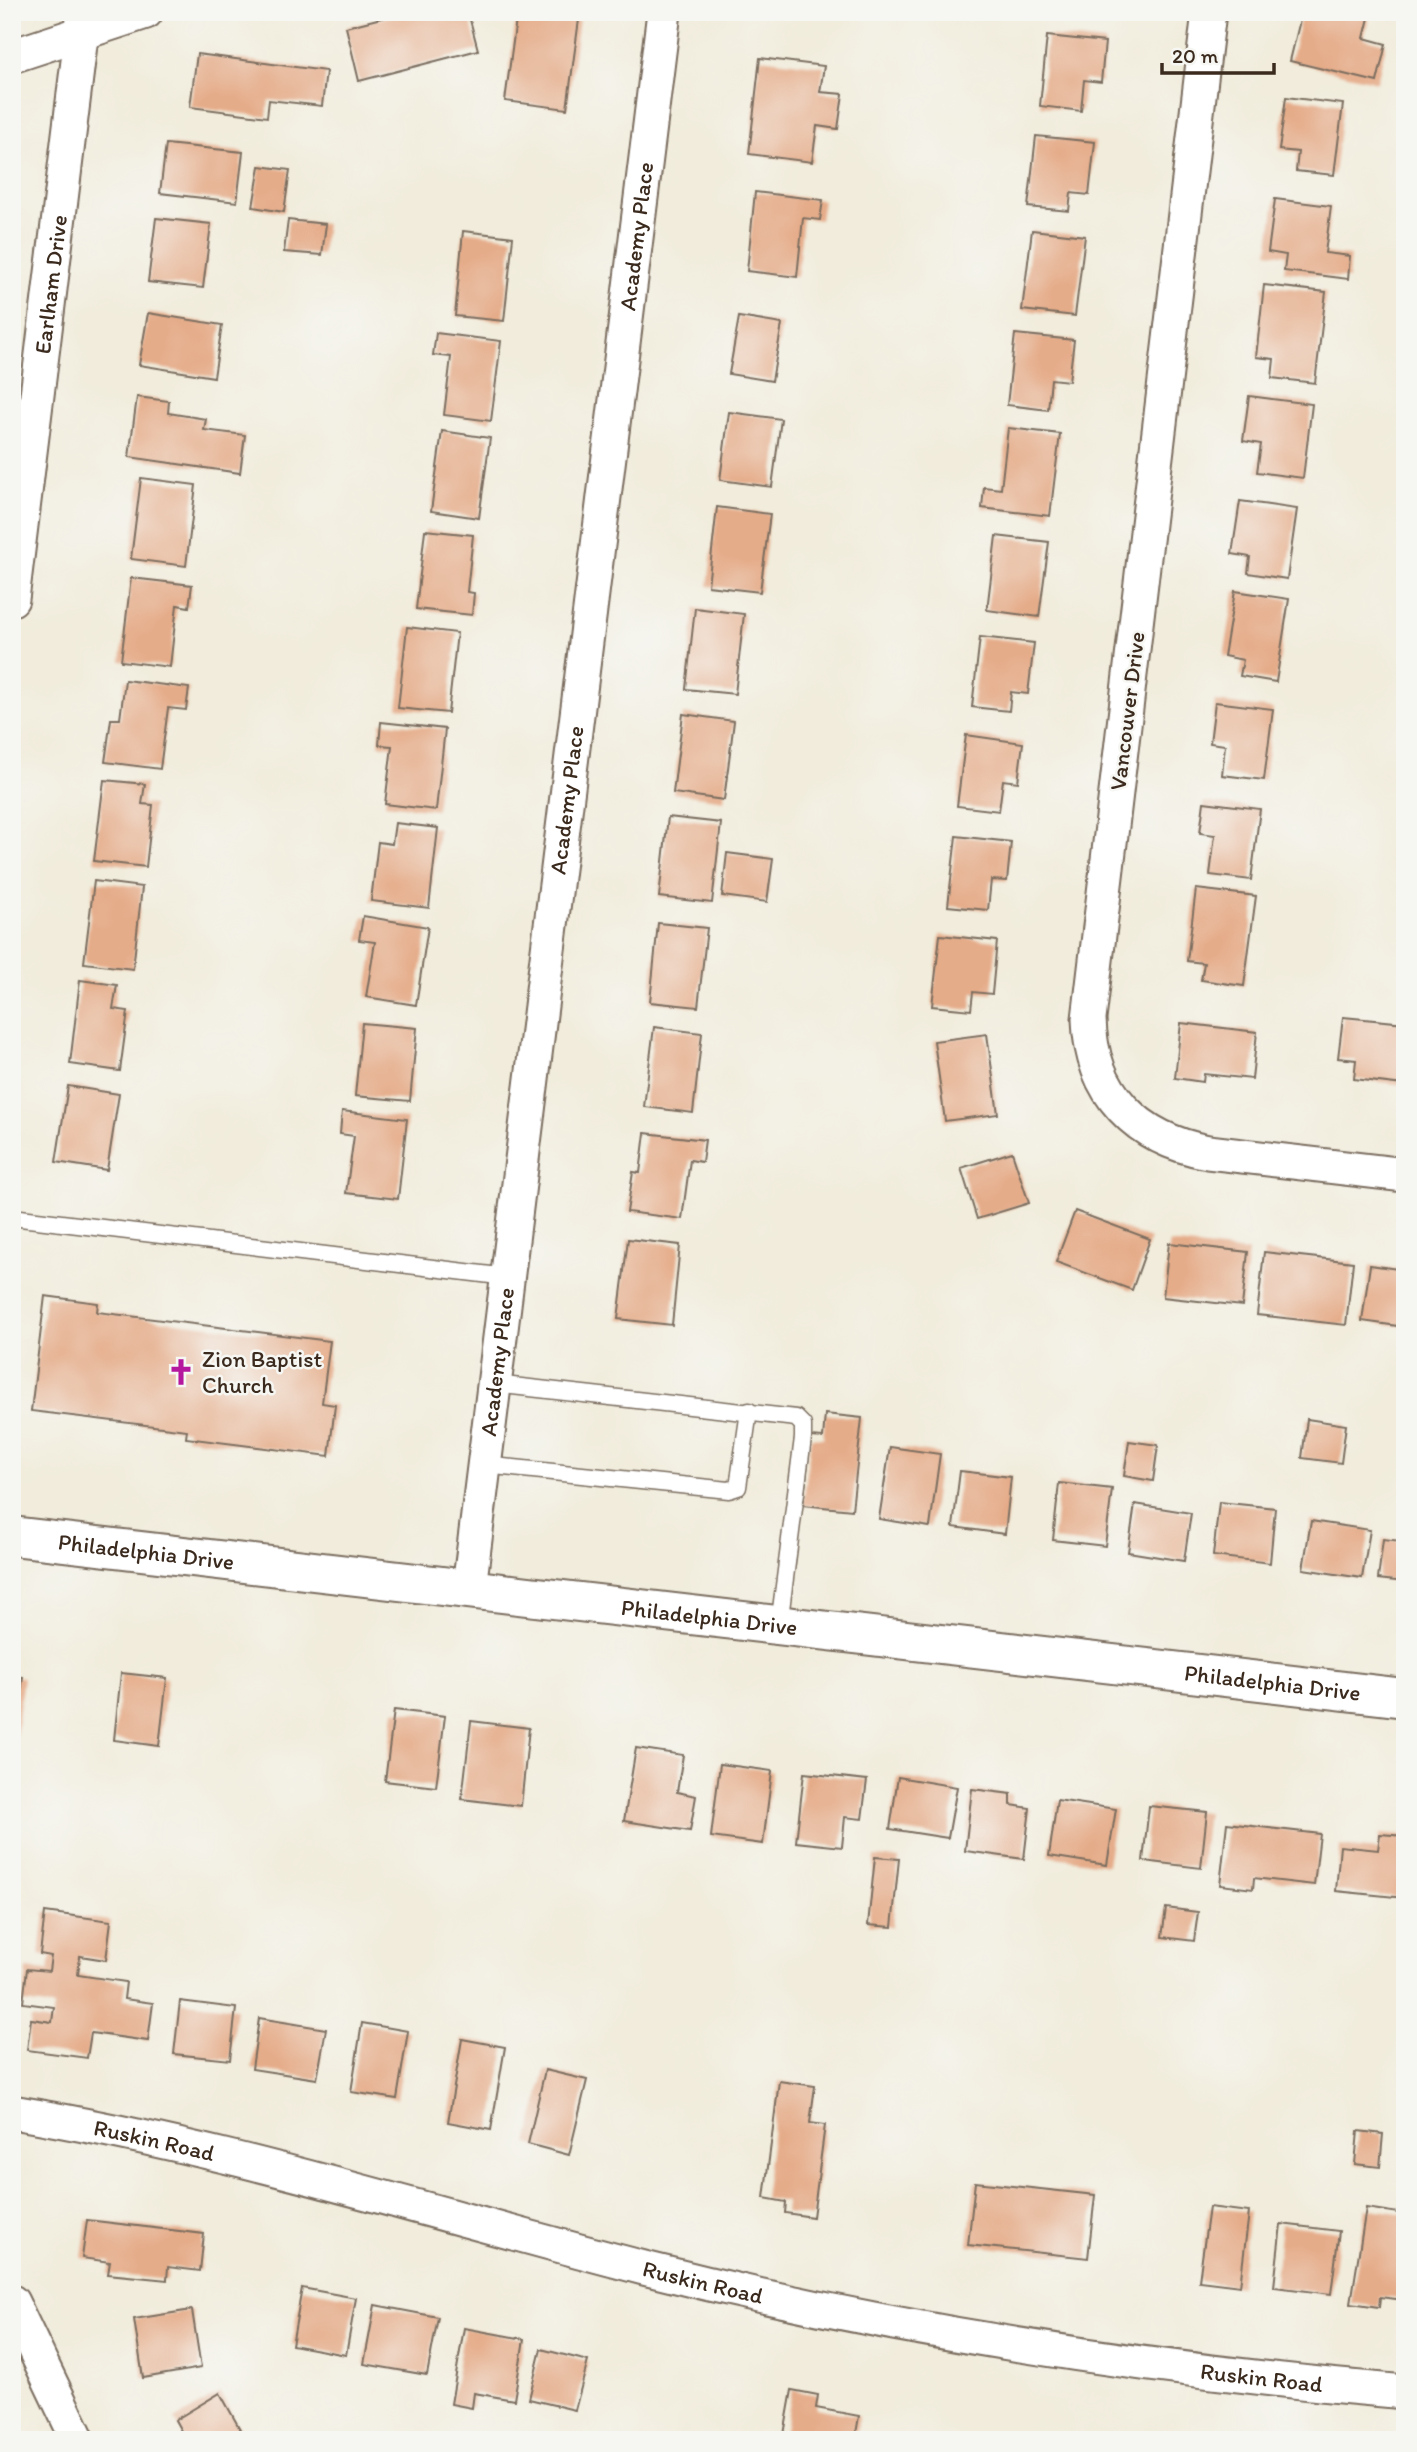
<svg xmlns="http://www.w3.org/2000/svg" width="1417" height="2452" viewBox="0 0 1417 2452" font-family="Itim,sans-serif">
<rect width="100%" height="100%" fill="#f6f6f2"/>
<filter id="ink" filterUnits="userSpaceOnUse"><feTurbulence type="fractalNoise" baseFrequency=".0143" numOctaves="2"/><feDisplacementMap in="SourceGraphic" scale="14" xChannelSelector="R" yChannelSelector="G"/><feConvolveMatrix kernelMatrix="1 2 1 2 8 2 1 2 1" color-interpolation-filters="sRGB"/></filter>
<filter id="wash" filterUnits="userSpaceOnUse"><feTurbulence type="fractalNoise" baseFrequency=".00686" numOctaves="4" result="noise"/><feDisplacementMap in="SourceGraphic" scale="28" xChannelSelector="R" yChannelSelector="G"/><feGaussianBlur stdDeviation="1.57" result="paint"/><feColorMatrix in="noise" values="0 0 0 0 0 0 0 0 0 0 0 0 0 0 0 0 0 1.4 0 .05"/><feComposite in="paint" operator="in"/></filter>
<g filter="url(#wash)">
<rect width="100%" height="100%" fill="#f1ecdb"/>
<g id="blocks">
<g fill="#e5ac89">
<path d="M405 12H468L478 50 359 81 346 27Z"/>
<path d="M517 12H580L567 109 505 101Z"/>
<path d="M1302 12H1345L1369 18 1364 38 1386 44 1377 82 1290 61Z"/>
<path d="M1047 36 1105 42 1101 82 1084 80 1081 111 1040 106Z"/>
<path d="M197 54 326 71 322 106 269 100 267 117 190 107Z"/>
<path d="M760 58 824 66 820 92 843 94 838 129 817 126 812 162 749 154Z"/>
<path d="M1286 97 1343 104 1334 175 1296 171 1298 152 1279 150Z"/>
<path d="M1036 136 1095 142 1089 195 1071 193 1069 211 1028 207Z"/>
<path d="M166 144 243 152 237 202 160 193Z"/>
<path d="M260 166 290 170 284 212 253 207Z"/>
<path d="M755 192 823 200 820 220 803 218 797 277 747 271Z"/>
<path d="M1275 199 1331 206 1325 253 1350 256 1348 279 1284 271 1286 255 1268 252Z"/>
<path d="M156 218 211 224 203 288 148 282Z"/>
<path d="M288 220 326 224 322 255 284 252Z"/>
<path d="M1032 230 1085 236 1075 316 1022 310Z"/>
<path d="M463 231 513 237 504 321 455 316Z"/>
<path d="M1264 285 1326 292 1315 383 1272 378 1274 359 1256 357Z"/>
<path d="M148 313 222 325 214 377 139 365Z"/>
<path d="M739 317 782 324 772 381 729 374Z"/>
<path d="M436 333 501 341 491 421 444 415 451 357 433 355Z"/>
<path d="M1015 334 1074 340 1069 381 1051 379 1048 410 1007 405Z"/>
<path d="M1249 396 1312 404 1303 478 1257 472 1261 444 1243 441Z"/>
<path d="M137 397 169 401 168 413 206 419 204 430 245 435 240 473 129 457Z"/>
<path d="M729 412 781 419 772 487 720 480Z"/>
<path d="M1008 428 1060 434 1050 516 982 508 984 487 1001 489Z"/>
<path d="M442 431 490 438 479 518 431 511Z"/>
<path d="M141 478 196 485 186 566 131 559Z"/>
<path d="M1240 501 1297 509 1287 579 1248 573 1250 557 1232 554Z"/>
<path d="M717 507 770 514 760 592 708 586Z"/>
<path d="M425 530 473 535 467 592 474 593 472 615 416 609Z"/>
<path d="M996 536 1049 542 1039 617 987 610Z"/>
<path d="M131 578 192 585 189 607 177 605 170 667 121 661Z"/>
<path d="M1235 591 1289 599 1276 682 1240 676 1243 660 1224 656Z"/>
<path d="M695 608 744 614 735 694 686 689Z"/>
<path d="M407 627 457 633 448 713 398 708Z"/>
<path d="M980 637 1034 643 1028 694 1011 692 1009 711 972 707Z"/>
<path d="M125 680 189 688 186 710 168 708 160 769 105 762 111 719H120Z"/>
<path d="M1215 702 1273 709 1264 780 1222 775 1225 745 1210 743Z"/>
<path d="M683 714 734 721 724 800 673 793Z"/>
<path d="M381 722 445 729 436 810 385 804 392 746 379 745Z"/>
<path d="M966 735 1023 743 1018 782 1003 780 999 811 957 806Z"/>
<path d="M104 780 145 784 142 804 153 805 146 867 94 861Z"/>
<path d="M1204 802 1260 809 1251 880 1210 875 1215 835 1200 833Z"/>
<path d="M668 817 721 823 712 903 659 897Z"/>
<path d="M395 823 438 828 429 908 371 901 378 842 392 844Z"/>
<path d="M956 836 1011 842 1007 881 991 880 988 910 948 906Z"/>
<path d="M727 853 773 859 767 902 722 896Z"/>
<path d="M94 881 142 887 133 969 84 963Z"/>
<path d="M1196 889 1256 896 1244 986 1201 980 1204 963 1187 961Z"/>
<path d="M363 916 428 927 416 1005 366 997 375 942 359 940Z"/>
<path d="M658 923 707 928 698 1007 650 1002Z"/>
<path d="M940 935 997 941 992 994 973 992 971 1010 932 1006Z"/>
<path d="M80 980 117 985 113 1009 128 1011 120 1071 70 1064Z"/>
<path d="M1343 1017 1405 1023 1404 1085 1354 1079 1356 1060 1338 1058Z"/>
<path d="M362 1023 417 1028 410 1101 355 1096Z"/>
<path d="M1181 1023 1257 1032 1252 1079 1204 1074 1203 1082 1175 1078Z"/>
<path d="M654 1027 702 1033 693 1113 644 1107Z"/>
<path d="M987 1034 998 1114 945 1121 934 1041Z"/>
<path d="M68 1086 119 1094 107 1170 56 1162Z"/>
<path d="M342 1111 407 1119 398 1199 346 1193 354 1136 340 1134Z"/>
<path d="M645 1133 705 1140 702 1162 690 1160 682 1219 627 1212 633 1172 640 1173Z"/>
<path d="M1012 1152 1029 1203 977 1219 961 1168Z"/>
<path d="M1075 1211 1150 1239 1132 1290 1056 1262Z"/>
<path d="M628 1239 680 1245 672 1325 618 1319Z"/>
<path d="M1169 1243 1248 1252 1242 1306 1163 1297Z"/>
<path d="M1264 1252 1353 1262 1346 1325 1257 1315Z"/>
<path d="M1370 1265 1405 1270V1327L1362 1321Z"/>
<path d="M45 1296 98 1303 97 1312 330 1341 322 1403 335 1405 329 1456 186 1438 187 1430 31 1411Z"/>
<path d="M825 1414 862 1418 852 1510 803 1505 811 1437 823 1438Z"/>
<path d="M1307 1419 1346 1425 1341 1463 1302 1458Z"/>
<path d="M1129 1441 1158 1445 1153 1481 1124 1476Z"/>
<path d="M890 1447 940 1454 930 1527 879 1519Z"/>
<path d="M960 1471 1011 1477 1005 1534 953 1527Z"/>
<path d="M1059 1483 1112 1489 1105 1546 1053 1540Z"/>
<path d="M1219 1502 1275 1508 1270 1563 1213 1556Z"/>
<path d="M1135 1504 1191 1513 1184 1561 1128 1552Z"/>
<path d="M1311 1521 1370 1530 1362 1578 1303 1569Z"/>
<path d="M1403 1527 1405 1582 1378 1579 1383 1539 1401 1541Z"/>
<path d="M121 1673 167 1678 159 1746 114 1740Z"/>
<path d="M12 1676 23 1677 14 1752H12Z"/>
<path d="M394 1710 445 1716 436 1787 385 1781Z"/>
<path d="M471 1721 529 1728 521 1806 462 1799Z"/>
<path d="M636 1748 683 1755 677 1792 696 1796 690 1831 624 1821Z"/>
<path d="M720 1764 772 1771 763 1844 711 1837Z"/>
<path d="M804 1773 867 1780 862 1819 845 1817 842 1847 796 1842Z"/>
<path d="M898 1777 957 1787 948 1838 890 1829Z"/>
<path d="M972 1789 1011 1794V1805L1030 1808 1024 1859 965 1851Z"/>
<path d="M1057 1800 1116 1809 1107 1865 1049 1856Z"/>
<path d="M1149 1806 1207 1812 1201 1868 1143 1861Z"/>
<path d="M1227 1823 1320 1834 1314 1885 1254 1878 1253 1889 1220 1885Z"/>
<path d="M1380 1834 1405 1836V1898L1336 1891 1340 1846 1378 1850Z"/>
<path d="M875 1857 899 1859 892 1927 868 1925Z"/>
<path d="M1166 1908 1198 1912 1194 1941 1162 1937Z"/>
<path d="M45 1912 111 1921 106 1960 80 1956 78 1975 126 1982 124 1999 153 2003 148 2041 91 2033 87 2058 27 2050 31 2019 52 2022 54 2007 23 2003 27 1969 49 1971 51 1956 40 1954Z"/>
<path d="M180 2001 236 2008 230 2060 174 2054Z"/>
<path d="M259 2018 326 2029 317 2079 252 2069Z"/>
<path d="M362 2023 408 2031 397 2099 351 2092Z"/>
<path d="M462 2039 505 2047 491 2130 448 2122Z"/>
<path d="M545 2070 587 2080 569 2155 528 2144Z"/>
<path d="M779 2081 815 2086 810 2123 825 2125 813 2217 785 2213 786 2202 764 2198Z"/>
<path d="M1358 2131 1383 2134 1380 2167 1355 2164Z"/>
<path d="M975 2182 1095 2195 1088 2258 968 2245Z"/>
<path d="M1209 2207 1249 2212 1240 2286 1199 2281Z"/>
<path d="M1366 2208 1405 2214V2300L1380 2297 1379 2307 1351 2303Z"/>
<path d="M87 2220 204 2234 200 2271 168 2267 167 2280 108 2274 110 2262 82 2258Z"/>
<path d="M1281 2224 1339 2231 1331 2294 1274 2287Z"/>
<path d="M302 2288 356 2298 346 2355 292 2345Z"/>
<path d="M375 2305 438 2317 427 2375 364 2364Z"/>
<path d="M192 2310 201 2368 143 2378 134 2319Z"/>
<path d="M464 2328 524 2339 514 2400 474 2393 472 2408 451 2404Z"/>
<path d="M541 2349 588 2361 575 2410 529 2399Z"/>
<path d="M792 2390 818 2395 816 2408 859 2416 855 2440H783Z"/>
<path d="M220 2393 246 2440H186L175 2420Z"/>
</g>
</g>
</g>
<g filter="url(#ink)">
<use href="#blocks" fill-opacity="0" stroke="#7b6e60" stroke-width="2"/>
<g fill="none" stroke-linecap="round" stroke-linejoin="round">
<defs>
<g id="service">
<path d="M12 1217 507 1277"/>
<path d="M494 1384 796 1418 803 1425V1438L779 1625"/>
<path d="M484 1465 729 1490 738 1487 749 1411"/>
</g>
<g id="minor">
<path d="M1209 12 1089 1019C1091 1093 1137 1139 1208 1152L1405 1175"/>
<path d="M12 56 146 12"/>
<path id="s1" d="M12 599 84 12"/>
<path id="s2" d="M469 1588 664 12"/>
<path id="s3" d="M12 2112C226 2147 434 2214 644 2268 893 2331 1149 2370 1405 2392"/>
<path d="M12 2302 78 2440"/>
</g>
<g id="secondary">
<path id="s4" d="M12 1536 1405 1698"/>
</g>
</defs>
<use href="#service" stroke="#7b6e60" stroke-width="19"/>
<use href="#minor" stroke="#7b6e60" stroke-width="37"/>
<use href="#secondary" stroke="#7b6e60" stroke-width="42"/>
<use href="#service" stroke="#fff" stroke-width="16"/>
<use href="#minor" stroke="#fff" stroke-width="33"/>
<use href="#secondary" stroke="#fff" stroke-width="38"/>
</g>
</g>
<defs>
<symbol id="church-bare" viewBox="-9 -9 18 18"><path d="M-1.2-6h2.4v3.5h3.3v2.4h-3.3V6h-2.4V-.1h-3.3v-2.4h3.3Z" fill="#b5179e" stroke="#f6f6f2" stroke-width="2.5" paint-order="stroke"/></symbol>
</defs>
<g fill-rule="evenodd">
<use href="#church-bare" x="162" y="1353" width="38" height="38"/>
</g>
<g text-anchor="middle" dominant-baseline="central" stroke-width="5" stroke-linejoin="round" paint-order="stroke">
<g font-size="23" fill="#3b2a1e" stroke="#f6f6f2">
<text stroke="none"><textPath href="#s2" startOffset="1362">Academy Place</textPath></text>
<text stroke="none"><textPath href="#s1" startOffset="317">Earlham Drive</textPath></text>
<text transform="translate(1127 711) rotate(-83)">Vancouver Drive</text>
<text stroke="none"><textPath href="#s2" startOffset="794">Academy Place</textPath></text>
<text stroke="none"><textPath href="#s2" startOffset="228">Academy Place</textPath></text>
<text stroke="none"><textPath href="#s4" startOffset="135">Philadelphia Drive</textPath></text>
<text stroke="none"><textPath href="#s4" startOffset="702">Philadelphia Drive</textPath></text>
<text stroke="none"><textPath href="#s4" startOffset="1269">Philadelphia Drive</textPath></text>
<text stroke="none"><textPath href="#s3" startOffset="145">Ruskin Road</textPath></text>
<text stroke="none"><textPath href="#s3" startOffset="712">Ruskin Road</textPath></text>
<text stroke="none"><textPath href="#s3" startOffset="1279">Ruskin Road</textPath></text>
</g>
<g font-size="23" fill="#3b2a1e" stroke="#f6f6f2" text-anchor="start">
<text x="202" y="1359">Zion Baptist<tspan x="202" dy="26">Church</tspan></text>
</g>
</g>
<rect width="1417" height="2452" fill="none" stroke="#f6f6f2" stroke-width="42"/>
<path d="M1162 63v10h112v-10" fill="none" stroke="#3b2a1e" stroke-width="3.5"/>
<text x="1172" y="63" font-size="21" fill="#3b2a1e" stroke="#f6f6f2" stroke-width="5" paint-order="stroke">20 m</text>
</svg>
